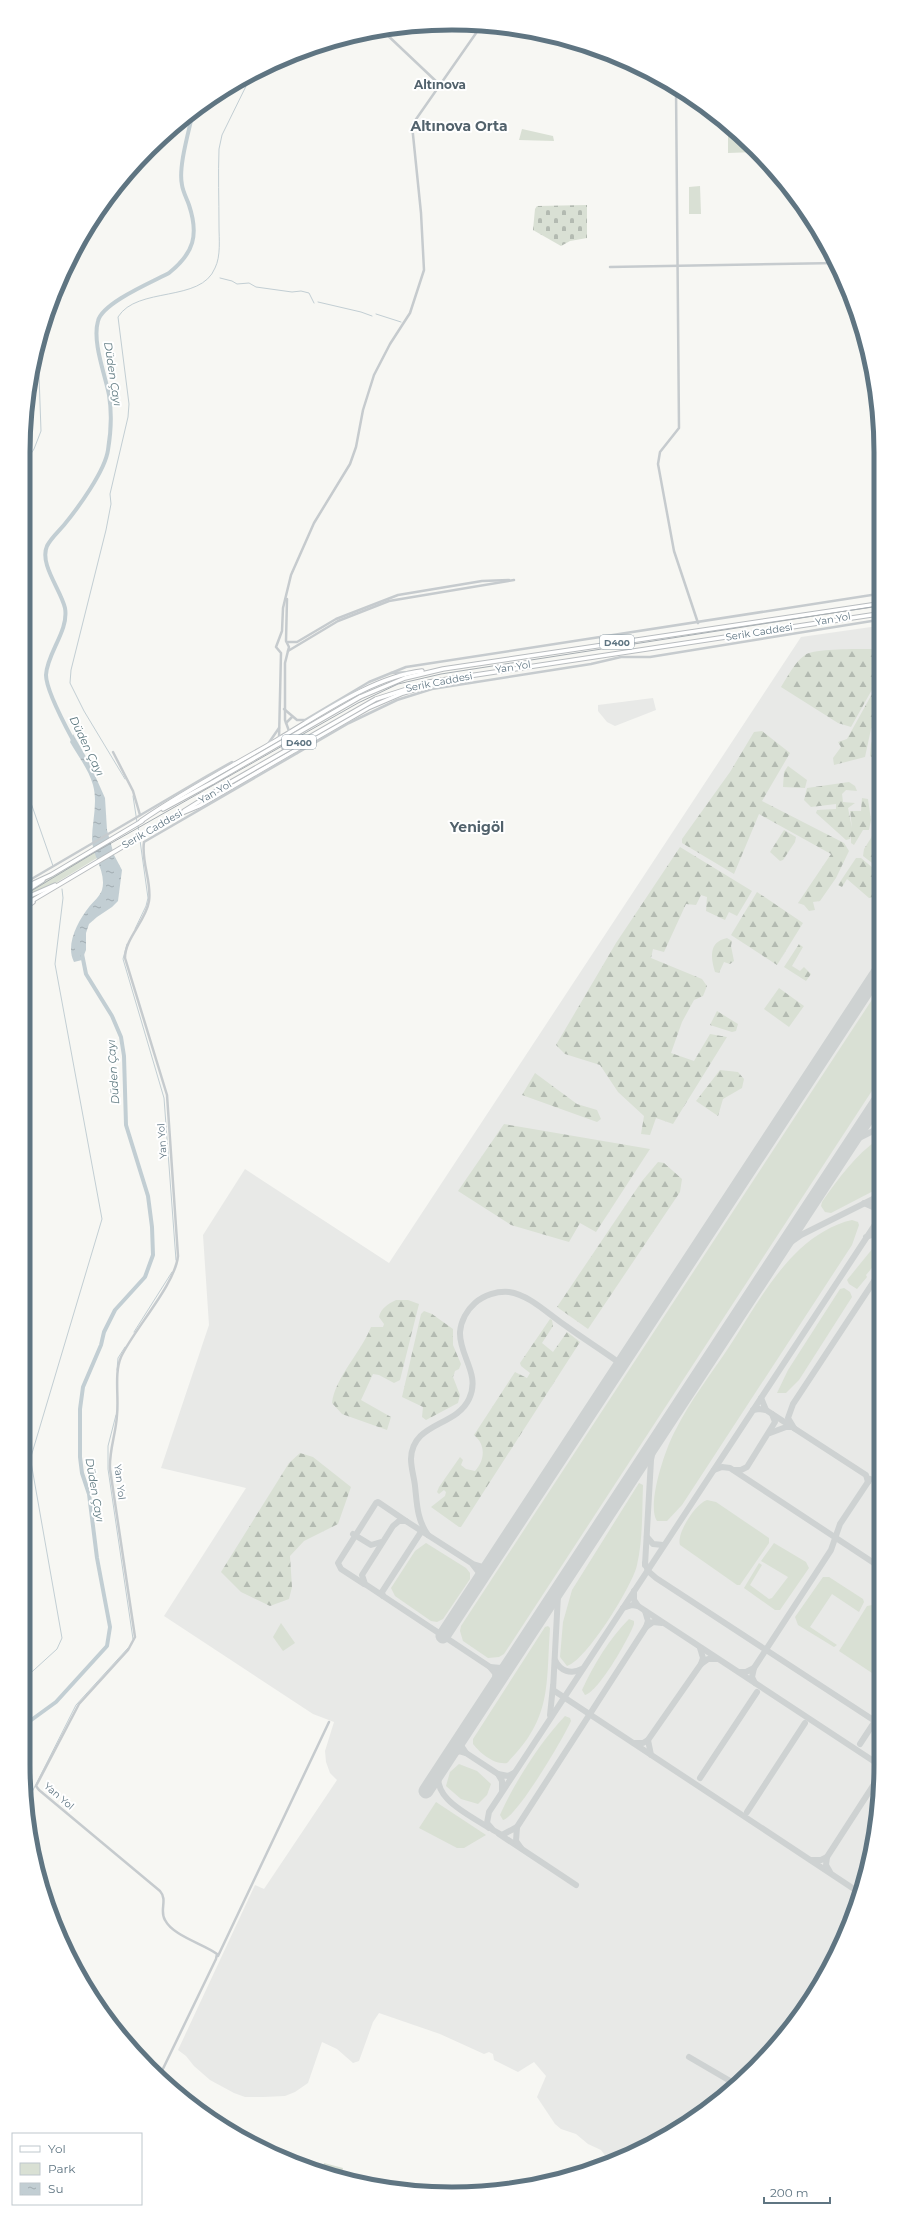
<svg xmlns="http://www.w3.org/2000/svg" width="904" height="2217" viewBox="0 0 904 2217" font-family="Montserrat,sans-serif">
<defs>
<pattern id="forest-firs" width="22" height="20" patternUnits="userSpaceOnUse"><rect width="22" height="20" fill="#d9e0d4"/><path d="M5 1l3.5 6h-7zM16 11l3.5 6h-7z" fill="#b3bab1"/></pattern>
<pattern id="cemetery-stones" width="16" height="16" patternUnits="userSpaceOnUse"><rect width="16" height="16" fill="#d9e0d4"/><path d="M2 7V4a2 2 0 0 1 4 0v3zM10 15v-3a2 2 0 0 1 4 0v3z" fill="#b3bab1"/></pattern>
<pattern id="water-ripples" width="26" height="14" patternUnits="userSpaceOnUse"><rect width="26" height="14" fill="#c2ced3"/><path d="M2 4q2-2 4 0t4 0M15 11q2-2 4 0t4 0" fill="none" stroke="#a1acb1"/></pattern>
</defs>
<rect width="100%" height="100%" fill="#f7f7f3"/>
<g fill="#e8e9e7">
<path d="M878 626 881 1765 877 1821 858 1903 837 1955 792 2026 735 2088 667 2136 610 2162 601 2150 588 2144 576 2134 561 2129 555 2124 537 2097 546 2076 534 2062 518 2072 494 2060 493 2054 489 2052 484 2054 440 2034 379 2013 373 2022 359 2061 353 2063 337 2049 322 2042 308 2083 295 2092 285 2096 263 2097H245L234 2093 210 2080 194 2066 186 2056 178 2050 255 1885 264 1889 337 1780 330 1773 326 1762 325 1751 334 1722 313 1714 164 1616 246 1488 161 1468 209 1325 203 1235 245 1169 389 1263 801 637Z"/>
<path d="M653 698 656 710 615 726 607 722 598 711V705Z"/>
</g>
<g fill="#d9e0d4">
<path d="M522 129 553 136 554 141 519 140Z"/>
<path d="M728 131H731L755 152 728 153Z"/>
<path d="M700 186 701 214H689V187Z"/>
<path d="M95 852 97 858 23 903V891Z"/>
<path d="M879 989V1080L504 1654 499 1657 488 1658 463 1641 460 1631 461 1626Z"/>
<path d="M879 1139V1188L831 1213 825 1212 821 1206 822 1202C838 1179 855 1155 879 1139Z"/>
<path d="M852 1220 858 1222 859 1225 852 1245 682 1505 667 1521H657C646 1505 666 1447 675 1431 690 1401 711 1374 729 1347 751 1314 771 1276 800 1249 814 1236 833 1224 852 1220Z"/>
<path d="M873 1248 878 1250C880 1259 871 1269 866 1275L867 1277 857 1289 849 1284 847 1280Z"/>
<path d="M844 1288 850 1292 852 1297 799 1380 786 1393H777L788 1370 840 1289Z"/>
<path d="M639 1483 643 1485C642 1511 643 1539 637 1565 633 1585 586 1661 567 1666L560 1657 563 1622 572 1590Z"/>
<path d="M707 1500 716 1502 769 1538V1543L740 1585H737L680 1545C676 1534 695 1504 707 1500Z"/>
<path d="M426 1543 466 1568 470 1573V1579L443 1619 437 1622 431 1621 395 1596 391 1588 415 1551Z"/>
<path d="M774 1543 806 1562 809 1568 780 1610H775L744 1588 759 1563 762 1565 750 1585 769 1599 772 1598 788 1577 761 1561Z"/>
<path d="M823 1577H829L863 1599 864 1602 859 1612 832 1594 810 1627 837 1645 834 1647 798 1625 795 1617Z"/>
<path d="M872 1605 881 1611V1679L839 1651 867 1606Z"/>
<path d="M629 1619 634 1621V1624C629 1638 599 1691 585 1695L582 1690C594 1664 609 1639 629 1619Z"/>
<path d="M281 1623 295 1643 283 1651 273 1637Z"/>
<path d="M548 1626 550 1628C546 1687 552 1718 507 1763 494 1765 480 1753 473 1744V1739L545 1627Z"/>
<path d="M565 1716 570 1718 571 1721C564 1737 517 1817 503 1820L500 1815C514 1783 541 1741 565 1716Z"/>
<path d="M459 1764 477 1771 491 1784 487 1795 478 1804 461 1799 446 1786 450 1772Z"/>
<path d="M436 1802 486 1835 464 1848H457L419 1828Z"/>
<path d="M324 2163 343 2168 341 2177 322 2173Z"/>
</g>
<g fill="url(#forest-firs)">
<path d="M878 649V679L851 727 838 723 781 687C788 676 794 663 805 655 813 648 864 649 878 649Z"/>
<path d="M878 683V717L871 729 865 757 834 765 833 758 841 747 838 742 847 739Z"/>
<path d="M878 726V760L870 756 871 744Z"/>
<path d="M762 731 790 753 762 801 844 843 849 851 836 878 820 901 813 902 815 910 809 911 804 905 798 903 831 854 759 814 734 874 682 843V839L730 772 754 732Z"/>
<path d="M788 766 807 780 805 788 783 787 784 772Z"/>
<path d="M849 782 855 786 857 791 846 790 842 794 843 802 855 803 848 808 852 828 850 811H861L862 798 868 799 871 820 869 830H863L854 845 851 843V835L850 839 846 840 816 813 817 810 836 809V804L811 807 804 800 807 788Z"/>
<path d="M878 827 879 862 876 866 863 856 864 849Z"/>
<path d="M784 830 796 837 795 842 783 860 780 861 770 852Z"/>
<path d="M680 847 752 891 737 916 729 912 725 920 706 911 707 897 701 895 696 905 686 904 664 952 653 949 651 958 702 979 707 986 703 996 694 1000 682 1022 671 1053 694 1061 710 1034 727 1037 673 1124 656 1118 650 1135 641 1134 644 1116 618 1092 600 1065 565 1054 556 1045 616 943Z"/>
<path d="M856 858H861L879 873V887L872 898H869L847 879 842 887 838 885Z"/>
<path d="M757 892 803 923 777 965 731 935Z"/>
<path d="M727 938 732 941 731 946 734 961 730 964 724 962 719 973 715 972C711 958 708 942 727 938Z"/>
<path d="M799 944 803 947 792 966 800 971 804 967 811 974 806 981 784 967Z"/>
<path d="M779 988 804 1006 789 1027 764 1009Z"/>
<path d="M717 1011 738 1024 736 1031 732 1032 710 1025Z"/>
<path d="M720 1070 738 1072 744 1079 742 1088 723 1099 718 1116 696 1101Z"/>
<path d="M535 1073 577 1104 597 1110 601 1119 597 1122 522 1095Z"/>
<path d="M504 1124 650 1149 596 1232 580 1223 569 1242 511 1225 458 1191Z"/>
<path d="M658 1162 664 1163 682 1179 680 1192 588 1329 557 1307 642 1181Z"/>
<path d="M396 1300H408L419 1304 400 1380 394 1383 379 1375 373 1374 361 1400 391 1417 387 1430 342 1414 332 1403C335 1378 361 1352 371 1327H383L384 1324 379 1317C381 1308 388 1304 396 1300Z"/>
<path d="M424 1311 432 1314 453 1329V1345L461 1364 459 1369 455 1371 453 1377 460 1395 458 1403 426 1420 422 1417 423 1407 402 1397 421 1314Z"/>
<path d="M550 1319 552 1320 553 1326 542 1343 553 1352 567 1332 580 1342 461 1527H459L431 1507 445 1496 446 1492 444 1490 439 1494 437 1492 439 1487 460 1457 463 1460 461 1465 466 1469 475 1471C485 1460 486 1445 474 1435L515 1372 527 1378 530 1373 521 1366 520 1363Z"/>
<path d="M300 1453 313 1457 351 1487 338 1524 304 1541 290 1556 292 1587 289 1599 270 1606 241 1592 221 1572 289 1463Z"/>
</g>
<path fill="url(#cemetery-stones)" d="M587 205V238L570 241 561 246 533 230 535 209 537 206Z"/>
<path fill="url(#water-ripples)" d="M73 734 89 762 105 798 107 830 114 855 122 870 118 901 112 907 97 917 89 924 86 933V950L82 960 74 962C65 945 78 921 89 907 93 902 100 896 102 890 107 872 92 856 92 839 92 822 98 803 93 785 89 770 78 756 70 742Z"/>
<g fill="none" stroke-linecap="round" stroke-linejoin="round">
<g stroke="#c2ced3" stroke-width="1">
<path d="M220 278 232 281 237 284 249 283 256 287 292 292 301 291 309 293 314 303"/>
<path d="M318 302 361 312 372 316"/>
<path d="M376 314 401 322"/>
<path d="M23 466 34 449 41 431 38 347"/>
<path d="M125 779 84 711 70 683 71 670 106 530 111 504 110 494 128 417 129 404 118 317C137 286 201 303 215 268 221 256 219 239 219 226 219 200 218 175 219 149L222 135 252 74"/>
<path d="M23 780 53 866"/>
<path d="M133 796 137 822"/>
<path d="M135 929 146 906 148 898 138 826"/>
<path d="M127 944 123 959 164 1098 176 1260"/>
<path d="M134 1332 172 1272"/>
<path d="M117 1370 118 1358 125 1347"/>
<path d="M116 1415 108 1446V1469L133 1639"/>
<path d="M30 1460 102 1219 55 964 63 898 62 889"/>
<path d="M23 1462 25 1460"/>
<path d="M23 1680 57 1649 62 1638 31 1462"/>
<path d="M27 1802 76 1705 128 1648"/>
</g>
<g stroke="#c2ced3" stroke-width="4">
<path d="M74 742C66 727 46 691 46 675 47 653 69 631 65 608 61 590 39 564 47 546 51 538 58 532 64 525 78 508 105 471 108 450 111 432 112 413 109 395 105 374 92 342 98 321 102 303 152 282 169 273 194 253 199 235 189 205 187 199 183 192 182 185 178 167 189 131 193 112L197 108"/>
<path d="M23 1726 56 1702 107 1646 110 1627 97 1558 89 1494 82 1473 80 1457V1409L83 1387 101 1345 104 1332 115 1310 145 1277 153 1255 152 1227 148 1196 126 1125 124 1056 121 1037 112 1016 86 974 82 954"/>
</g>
<g stroke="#ced2d2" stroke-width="6">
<path d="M851 1142 879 1128"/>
<path d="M864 1203 875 1208 878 1219"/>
<path d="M866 1237 872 1235H880"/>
<path d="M781 1249 801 1235 879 1196"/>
<path d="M753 1410 759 1409 766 1410 761 1398"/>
<path d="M766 1410 866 1475 868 1482"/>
<path d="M794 1428 788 1418 793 1404 880 1272"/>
<path d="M770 1433 786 1427H792"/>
<path d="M714 1470 722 1467 730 1468 880 1567"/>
<path d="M734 1470H741L747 1467 775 1422 772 1414"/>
<path d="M353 1534 371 1545 381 1542"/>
<path d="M428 1535C417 1520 417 1504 415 1486 414 1477 411 1468 411 1459 412 1422 456 1427 469 1399 481 1374 459 1356 460 1332 461 1321 467 1310 475 1303 484 1295 497 1291 509 1292 530 1295 549 1315 566 1326 584 1339 603 1351 621 1364"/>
<path d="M647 1537 653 1544 663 1545"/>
<path d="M645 1563 648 1571 656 1578 881 1725"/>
<path d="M473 1565 480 1574V1579"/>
<path d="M645 1565 651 1460 655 1441"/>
<path d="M364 1584 341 1569 338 1563 376 1503 378 1502 406 1521"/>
<path d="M560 1586 558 1595 553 1690 860 1893"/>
<path d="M383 1596 382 1592 421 1532H423"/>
<path d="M638 1606 881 1766"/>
<path d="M623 1608 632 1605 638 1606 634 1600V1591"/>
<path d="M645 1611 648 1621 646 1627 653 1622 662 1623"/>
<path d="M700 1648 703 1658 701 1664 708 1659H717"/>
<path d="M555 1660C560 1671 571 1675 582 1669"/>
<path d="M490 1667 365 1584 362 1575 393 1526 399 1521H406L473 1564 483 1567 493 1560"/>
<path d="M754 1668 831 1550 840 1524 870 1479"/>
<path d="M739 1672H746L754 1668 752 1677 755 1683"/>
<path d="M496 1685 495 1673 490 1667 501 1668 509 1664"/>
<path d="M550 1715 553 1686"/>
<path d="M648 1740 701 1664"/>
<path d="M634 1743H643L648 1740 651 1755"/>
<path d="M860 1744 881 1712"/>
<path d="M466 1753 498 1774"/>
<path d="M450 1755 459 1751 466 1753 460 1744 462 1736"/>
<path d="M440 1769C429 1798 470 1815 489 1828"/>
<path d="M700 1778 757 1692"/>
<path d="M502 1790V1781L498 1774 508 1776 514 1773"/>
<path d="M747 1812 805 1723"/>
<path d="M517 1827 646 1627"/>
<path d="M499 1834 576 1885"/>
<path d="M521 1848 516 1841 517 1827 502 1835 493 1830 487 1823 489 1812 880 1217"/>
<path d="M827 1857 878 1778"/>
<path d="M811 1860H821L827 1857 826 1865 830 1872"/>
<path d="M689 2057 737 2085"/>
</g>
<g stroke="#ced2d2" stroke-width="15">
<path d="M443 1636 879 971"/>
<path d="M426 1791 879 1100"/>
</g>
<defs>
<g id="primary">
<path d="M23 893 43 880"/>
<path d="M23 899 55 885"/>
</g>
<g id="trunk">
<path d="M360 697 405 678 443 669 878 604"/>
<path d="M376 699 429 682 878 614"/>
<path d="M163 809 213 782"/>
<path d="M184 811 224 786"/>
<path d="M170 818 199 806 368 708 403 693 436 683"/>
<path d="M141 821C184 791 231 767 277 740 320 715 372 677 422 671"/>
<path d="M23 888 51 875 142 821"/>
<path d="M23 906 171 818"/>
<path d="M23 909 33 902"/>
</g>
</defs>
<use href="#primary" stroke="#b9bec1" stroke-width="5.5"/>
<use href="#trunk" stroke="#b8bcbf" stroke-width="5.5"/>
<g stroke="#c6cbce" stroke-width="2.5">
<path d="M383 31 439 84"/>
<path d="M676 88 679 428 660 452 658 464 674 551 698 623"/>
<path d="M610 267 837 263"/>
<path d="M287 599 286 641 289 647 285 663V720L297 753"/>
<path d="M287 642H297L336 619 398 595 482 581 509 580"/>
<path d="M288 651 338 621 389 601 514 580"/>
<path d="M391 673 412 672"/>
<path d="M284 709 297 720H305L369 682 406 667 878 594"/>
<path d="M286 723 292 717"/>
<path d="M268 744 279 728"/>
<path d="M113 752 133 791 140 815"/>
<path d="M284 752 279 739 281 653 276 647 282 631 283 608 291 575 314 523 350 464 356 447 363 410 374 375 390 344 410 313 424 270 421 213 412 125 481 26"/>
<path d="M23 884 207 776 232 762 235 764"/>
<path d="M218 1956 329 1722"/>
<path d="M159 2077 216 1959 217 1954C204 1944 173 1936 165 1920 159 1911 168 1900 160 1891L39 1790 36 1786 79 1704 128 1650 135 1637 110 1469C109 1450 116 1434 117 1415 119 1397 114 1373 121 1357 134 1329 175 1285 178 1256L167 1095 125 958C125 938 146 921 149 901 152 882 141 862 144 842L349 723 397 700 432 689 591 664 621 657H650L878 620"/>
</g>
<use href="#primary" stroke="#fff" stroke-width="3.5"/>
<use href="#trunk" stroke="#fff" stroke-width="3.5"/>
<path stroke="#a6adb2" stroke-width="1" d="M23 896 92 854 358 703 398 684 441 674 878 606"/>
<defs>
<g id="trunk-bridge">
<path d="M213 782 360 697"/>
<path d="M224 786 376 699"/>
</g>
</defs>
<use href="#trunk-bridge" stroke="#b8bcbf" stroke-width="5.5" stroke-linecap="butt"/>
<use href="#trunk-bridge" stroke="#fff" stroke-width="3.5"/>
</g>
<g text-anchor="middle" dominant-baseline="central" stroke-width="4" stroke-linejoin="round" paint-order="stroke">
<g fill="#fff" stroke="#8f9ea8" stroke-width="1">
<rect x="600" y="635" width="34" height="14" rx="3"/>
<rect x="282" y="735" width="34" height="14" rx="3"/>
</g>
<g font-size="9" font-weight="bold" fill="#5f7582">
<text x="617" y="642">D400</text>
<text x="299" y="742">D400</text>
</g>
<g font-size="10" fill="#5f7582" stroke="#fff">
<text transform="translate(833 619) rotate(-10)">Yan Yol</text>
<text transform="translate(759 632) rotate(-9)">Serik Caddesi</text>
<text transform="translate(513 667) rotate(-9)">Yan Yol</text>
<text transform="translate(439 682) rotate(-11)">Serik Caddesi</text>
<text transform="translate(215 792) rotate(-30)">Yan Yol</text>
<text transform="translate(152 829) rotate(-30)">Serik Caddesi</text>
<text transform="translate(162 1141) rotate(-94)">Yan Yol</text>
<text transform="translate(120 1482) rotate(83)">Yan Yol</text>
<text transform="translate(59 1796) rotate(41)">Yan Yol</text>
</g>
<g font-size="11" font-style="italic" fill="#5a767d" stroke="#fff">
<text transform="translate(113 374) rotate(81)">Düden Çayı</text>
<text transform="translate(87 746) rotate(64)">Düden Çayı</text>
<text transform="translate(113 1072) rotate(-94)">Düden Çayı</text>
<text transform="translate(95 1490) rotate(80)">Düden Çayı</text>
</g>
<g font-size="12" font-weight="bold" fill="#52626c" stroke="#fff">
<text x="440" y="84">Altınova</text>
</g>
<g font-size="14" font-weight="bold" fill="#52626c" stroke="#fff">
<text x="459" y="126">Altınova Orta</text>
<text x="477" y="827">Yenigöl</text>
</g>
</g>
<path d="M0 0H904V2217H0ZM452 30H452A422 422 0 0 1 874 452V1765A422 422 0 0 1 452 2187H452A422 422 0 0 1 30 1765V452A422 422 0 0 1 452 30Z" fill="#fff" fill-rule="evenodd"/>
<path fill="none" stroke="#5f7582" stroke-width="5" d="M452 30H452A422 422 0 0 1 874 452V1765A422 422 0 0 1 452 2187H452A422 422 0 0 1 30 1765V452A422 422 0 0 1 452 30Z"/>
<rect x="12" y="2133" width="130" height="72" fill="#ffffff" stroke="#bfc8cd"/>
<rect x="20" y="2146" width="20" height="6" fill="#ffffff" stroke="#bfc8cd"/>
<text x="48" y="2153" font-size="12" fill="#5f7582">Yol</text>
<rect x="20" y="2163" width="20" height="12" fill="#d9e0d4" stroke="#bfc8cd"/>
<text x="48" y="2173" font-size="12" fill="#5f7582">Park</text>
<rect x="20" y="2183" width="20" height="12" fill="url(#water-ripples)" stroke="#bfc8cd"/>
<text x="48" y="2193" font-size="12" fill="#5f7582">Su</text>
<path d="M764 2197v6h66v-6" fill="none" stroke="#5f7582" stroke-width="2"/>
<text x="770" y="2197" font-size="12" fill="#5f7582" stroke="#ffffff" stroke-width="3" paint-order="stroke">200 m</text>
</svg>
